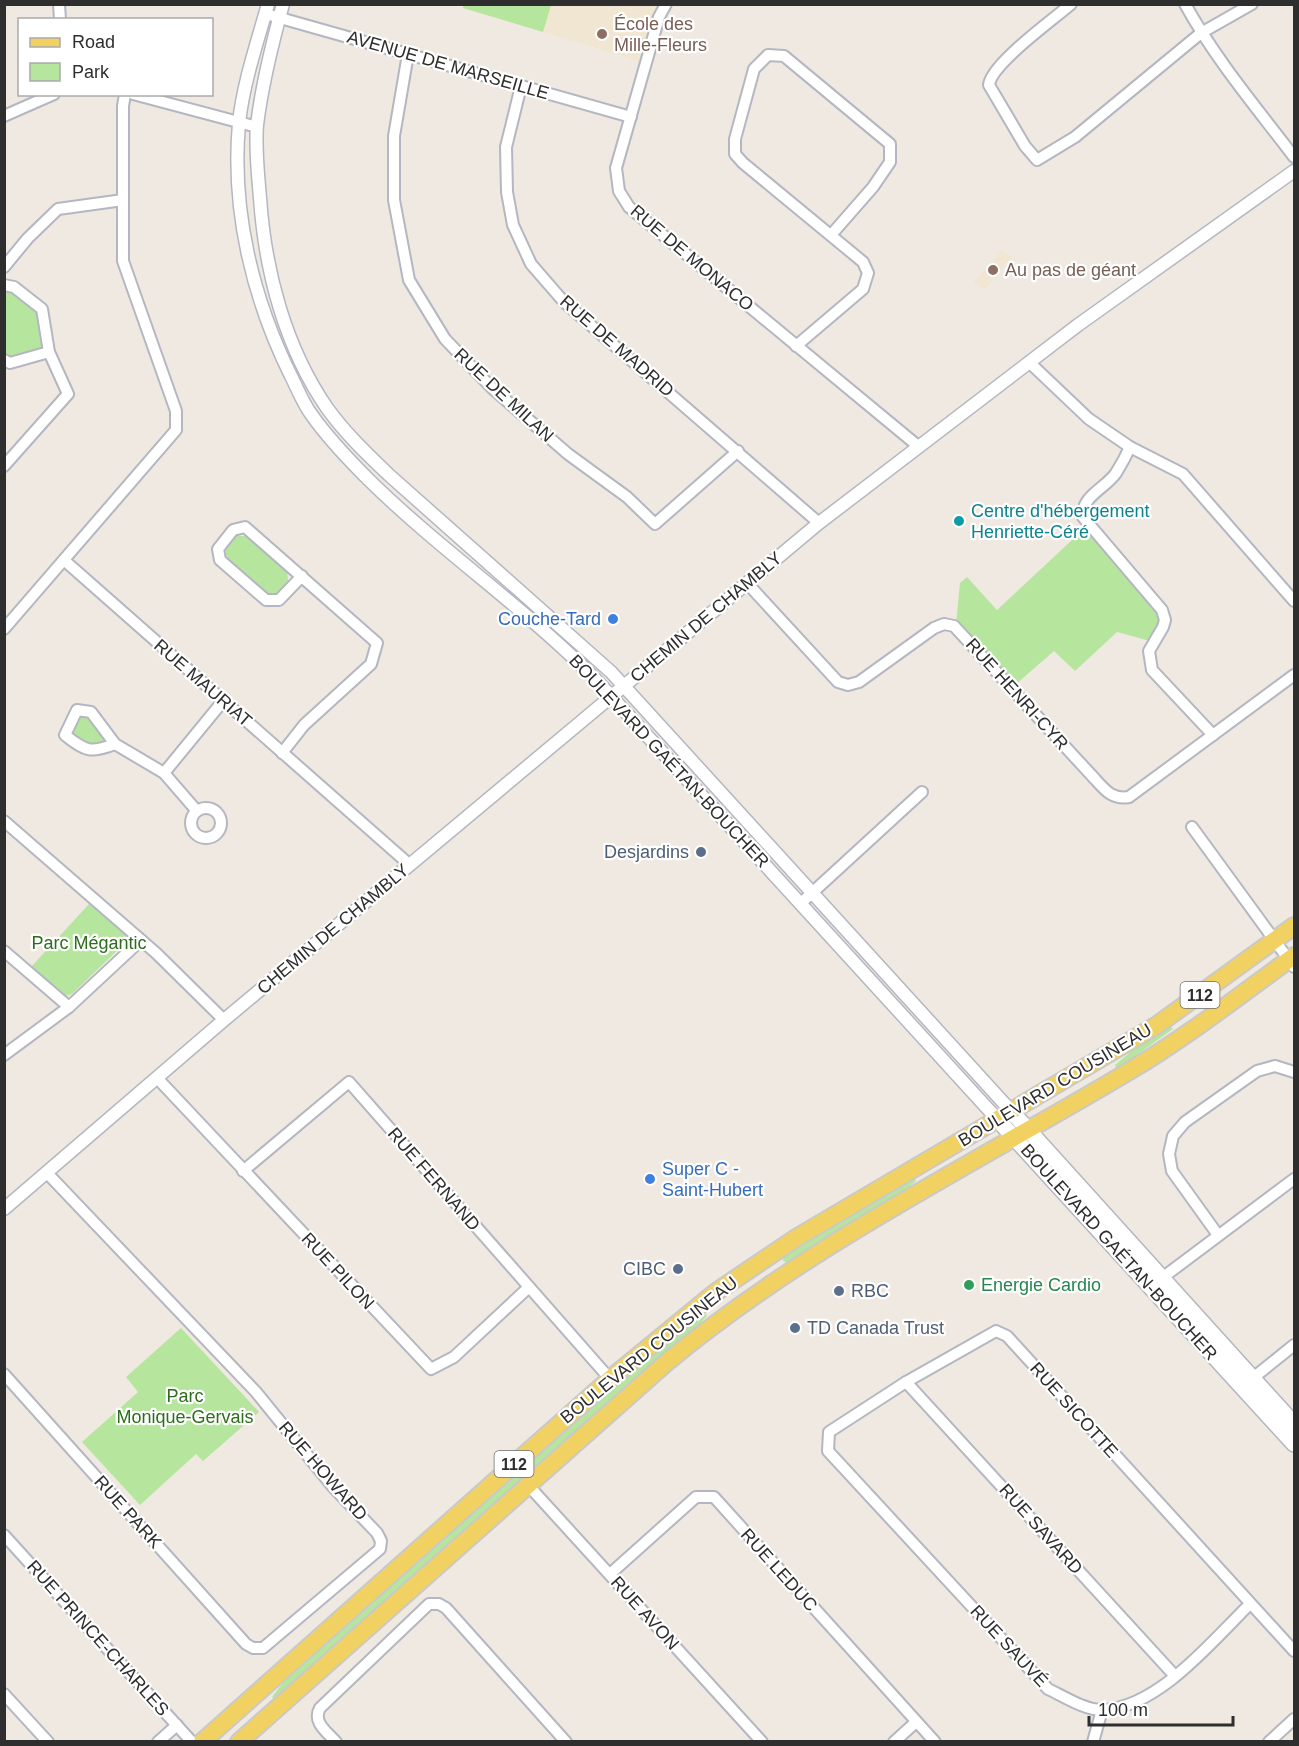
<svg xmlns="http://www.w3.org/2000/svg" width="1299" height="1746" viewBox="0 0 1299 1746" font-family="Helvetica,sans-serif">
<rect width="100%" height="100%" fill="#efe9e1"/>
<g fill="#f0e6d1">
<path d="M464 4 660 5 646 63 463 8Z"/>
<path d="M1002 251 1012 257 984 290 974 282Z"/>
</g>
<g fill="#b6e59e">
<path d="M464 5V4L551 5 543 32 463 8Z"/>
<path d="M4 285 42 309 49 352 5 360Z"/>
<path d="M1086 527 1163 620 1150 641 1117 632 1075 671 1054 651 1015 685 956 624 960 583 967 577 997 610Z"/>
<path d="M236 536H248L287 569 288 581 278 593 267 594 228 561 225 551Z"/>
<path d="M79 713 89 716 112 742 94 749 68 734Z"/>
<path d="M90 903 126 934 125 943 72 994 65 996 31 967Z"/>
<path d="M1170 1026 1173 1029 1117 1069 1115 1065 1134 1049Z"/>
<path d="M914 1178 916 1181 897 1197 787 1263 783 1261 784 1255Z"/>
<path d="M704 1312 707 1316 694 1330 274 1699 272 1697 285 1680 335 1635 654 1353Z"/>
<path d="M181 1328 259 1412 203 1461 196 1454 140 1505 82 1442 138 1392 126 1377Z"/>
</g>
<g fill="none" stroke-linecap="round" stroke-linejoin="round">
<defs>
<g id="minor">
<path d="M59 4 60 20"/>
<path d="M666 4 659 17 616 168 619 191 629 207 918 446"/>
<path d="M1071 4C1054 19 991 64 989 85L1025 146 1037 160 1075 137 1201 33 1252 4"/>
<path d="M1185 4C1216 60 1256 107 1294 157"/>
<path d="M266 14 631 117"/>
<path d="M408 54 394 136V200L409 280 445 339 492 388 568 454 627 497 655 524 738 451"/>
<path d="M521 86 506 147 507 192 513 225 531 264 564 302 819 523"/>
<path d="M133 94 257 127"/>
<path d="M4 116 54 94"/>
<path d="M4 267 28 238 58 209 123 200"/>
<path d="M4 285 14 287 42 309 49 352 68 394 4 466"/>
<path d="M796 346 863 289 868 273 863 262 743 163 735 154V139L754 69 768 55 784 56 890 144V162L873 187 831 235"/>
<path d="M4 360 10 363 49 352"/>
<path d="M1029 362 1089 419 1130 447 1183 474 1294 601"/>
<path d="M1130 447C1126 456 1121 465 1116 473 1106 488 1081 496 1083 517L1162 610 1165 620 1163 627 1149 651 1152 670 1213 735"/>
<path d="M65 561 410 865"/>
<path d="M747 583 838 682 848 685 859 682 934 628 944 624 954 626 1094 778C1105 790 1112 800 1129 797L1294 675"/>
<path d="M4 629 176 430V411L123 261V106L125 94"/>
<path d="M115 744C91 753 86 752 65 735L77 710 91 712 115 744 164 773 196 810"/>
<path d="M282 753 304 725 371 664 377 643 245 527 233 530 218 549 220 560 266 600H279L302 576"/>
<path d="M164 773 223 701"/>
<circle cx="206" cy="823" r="15"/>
<path d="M4 821 156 953 224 1020"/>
<path d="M1192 827 1294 967"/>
<path d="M801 903 922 792"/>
<path d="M4 951 69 1007"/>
<path d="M4 1055 69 1007 141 940"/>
<path d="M158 1079 431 1369 454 1357 529 1287"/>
<path d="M243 1171 349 1082 610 1379"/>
<path d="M1218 1235 1172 1171 1169 1154 1173 1136 1185 1122 1257 1071 1275 1066 1294 1072"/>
<path d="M1162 1278 1294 1179"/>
<path d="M4 1374 246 1644 253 1648H263L380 1549 381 1541 377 1533 334 1488 256 1392 47 1173"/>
<path d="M1253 1378 1294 1345"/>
<path d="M906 1382 1175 1676"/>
<path d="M528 1485 762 1742"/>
<path d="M4 1535 192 1742"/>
<path d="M610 1574 696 1497H714L935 1742"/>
<path d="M1250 1604C1212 1641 1160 1706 1104 1710 1086 1711 1063 1696 1048 1689L828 1451 829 1432 906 1382 996 1331 1007 1336 1294 1651"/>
<path d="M4 1694 48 1742"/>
<path d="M158 1742 177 1725"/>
<path d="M336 1742C327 1732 312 1722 320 1708L429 1604H439L446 1608 566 1742"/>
<path d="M894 1742 916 1722"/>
<path d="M1093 1742 1102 1710"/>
<path d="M1269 1742 1294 1719"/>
</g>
<g id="tertiary">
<path d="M268 4C257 43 243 84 239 123 231 211 253 300 292 378 298 390 303 403 311 414 327 437 348 459 368 479 441 551 527 609 599 683L998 1120"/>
<path d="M283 4C272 44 262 84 257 125 255 149 258 174 260 198 265 271 285 347 327 408 345 433 367 454 389 475L611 672 1012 1112"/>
<path d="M4 1209 224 1020 819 523 1078 325 1294 171"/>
</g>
<g id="secondary">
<path d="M1012 1112 1294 1424"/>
<path d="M998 1120 1294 1444"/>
</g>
<g id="primary">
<path d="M202 1742 610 1379 716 1292 796 1238 1157 1025 1294 926"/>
<path d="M239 1742 667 1362C808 1245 974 1164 1131 1070 1188 1036 1240 995 1294 956"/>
</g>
</defs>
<use href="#minor" stroke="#b4b7c1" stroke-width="14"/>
<use href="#tertiary" stroke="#b4b7c1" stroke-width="15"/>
<use href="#secondary" stroke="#b4b7c1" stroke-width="18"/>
<use href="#primary" stroke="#c9c9c9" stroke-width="20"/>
<use href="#minor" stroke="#fff" stroke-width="10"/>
<use href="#tertiary" stroke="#fff" stroke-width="12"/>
<use href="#secondary" stroke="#fff" stroke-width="15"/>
<use href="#primary" stroke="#f2d163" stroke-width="16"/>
</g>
<g fill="#8d6e63" stroke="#fff" stroke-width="2">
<circle cx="602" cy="34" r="6"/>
<circle cx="993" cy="270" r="6"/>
</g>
<circle fill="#0f9aa8" stroke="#fff" stroke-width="2" cx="959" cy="521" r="6"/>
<g fill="#3f7fe0" stroke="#fff" stroke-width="2">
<circle cx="613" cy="619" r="6"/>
<circle cx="650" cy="1179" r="6"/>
</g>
<g fill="#5c6f8a" stroke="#fff" stroke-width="2">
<circle cx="701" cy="852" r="6"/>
<circle cx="678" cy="1269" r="6"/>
<circle cx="839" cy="1291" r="6"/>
<circle cx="795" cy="1328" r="6"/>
</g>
<circle fill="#2e9e5b" stroke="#fff" stroke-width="2" cx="969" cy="1285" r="6"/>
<g text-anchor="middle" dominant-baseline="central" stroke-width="4.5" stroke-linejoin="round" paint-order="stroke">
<g fill="#fff" stroke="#6d6d6d" stroke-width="1.5">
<rect x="1180.5" y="982" width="39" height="26" rx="4.5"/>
<rect x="494.5" y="1451" width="39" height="26" rx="4.5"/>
</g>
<g font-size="16" font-weight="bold" fill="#2e2e2e">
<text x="1200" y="995">112</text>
<text x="514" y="1464">112</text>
</g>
<g font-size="18" fill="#785e54" stroke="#fff" text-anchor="start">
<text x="614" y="24">École des<tspan x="614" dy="21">Mille-Fleurs</tspan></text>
<text x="1005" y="270">Au pas de géant</text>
</g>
<g font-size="18" fill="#2e2e2e" stroke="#fff">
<text transform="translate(448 65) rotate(16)">AVENUE DE MARSEILLE</text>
<text transform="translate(692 258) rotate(40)">RUE DE MONACO</text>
<text transform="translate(617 346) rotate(41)">RUE DE MADRID</text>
<text transform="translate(504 395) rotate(43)">RUE DE MILAN</text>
<text transform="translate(706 617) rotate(-40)">CHEMIN DE CHAMBLY</text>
<text transform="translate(203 683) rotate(41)">RUE MAURIAT</text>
<text transform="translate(1017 694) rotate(48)">RUE HENRI-CYR</text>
<text transform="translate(669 761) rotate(47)">BOULEVARD GAÉTAN-BOUCHER</text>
<text transform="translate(333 929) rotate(-40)">CHEMIN DE CHAMBLY</text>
<text transform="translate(1055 1085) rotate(-31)">BOULEVARD COUSINEAU</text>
<text transform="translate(434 1179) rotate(49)">RUE FERNAND</text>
<text transform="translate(1119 1252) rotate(48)">BOULEVARD GAÉTAN-BOUCHER</text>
<text transform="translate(338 1271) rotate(47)">RUE PILON</text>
<text transform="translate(649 1350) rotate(-39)">BOULEVARD COUSINEAU</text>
<text transform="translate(1074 1410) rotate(48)">RUE SICOTTE</text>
<text transform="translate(323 1471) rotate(49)">RUE HOWARD</text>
<text transform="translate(128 1512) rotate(48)">RUE PARK</text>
<text transform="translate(1041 1529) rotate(48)">RUE SAVARD</text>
<text transform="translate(779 1570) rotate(48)">RUE LEDUC</text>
<text transform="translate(645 1613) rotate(48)">RUE AVON</text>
<text transform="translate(98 1638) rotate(48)">RUE PRINCE-CHARLES</text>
<text transform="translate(1009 1646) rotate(47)">RUE SAUVÉ</text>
</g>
<g font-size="18" fill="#0d838f" stroke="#fff" text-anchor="start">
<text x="971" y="511">Centre d'hébergement<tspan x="971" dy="21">Henriette-Céré</tspan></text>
</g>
<g font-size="18" fill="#366cbe" stroke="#fff" text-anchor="end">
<text x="601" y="619">Couche-Tard</text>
<text x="662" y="1169" text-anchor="start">Super C -<tspan x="662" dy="21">Saint-Hubert</tspan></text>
</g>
<g font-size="18" fill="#4e5e75" stroke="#fff" text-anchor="end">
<text x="689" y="852">Desjardins</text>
<text x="666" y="1269">CIBC</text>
<text x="851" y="1291" text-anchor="start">RBC</text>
<text x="807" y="1328" text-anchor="start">TD Canada Trust</text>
</g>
<g font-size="18" fill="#2c6e1b" stroke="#fff">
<text x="89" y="943">Parc Mégantic</text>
<text x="185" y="1396">Parc<tspan x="185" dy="21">Monique-Gervais</tspan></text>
</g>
<g font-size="18" fill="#27864d" stroke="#fff" text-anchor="start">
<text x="981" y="1285">Energie Cardio</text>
</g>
</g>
<rect width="1299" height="1746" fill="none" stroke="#2e2e2e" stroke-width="12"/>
<rect x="18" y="18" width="195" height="78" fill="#ffffff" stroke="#ababab" stroke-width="1.5"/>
<rect x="30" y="38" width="30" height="9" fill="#f2d163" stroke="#ababab" stroke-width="1.5"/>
<text x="72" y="48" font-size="18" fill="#2e2e2e">Road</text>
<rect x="30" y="63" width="30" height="18" fill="#b6e59e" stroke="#ababab" stroke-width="1.5"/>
<text x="72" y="78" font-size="18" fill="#2e2e2e">Park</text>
<path d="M1089 1716v9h144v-9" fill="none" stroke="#2e2e2e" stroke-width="3"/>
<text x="1098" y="1716" font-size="18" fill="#2e2e2e" stroke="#ffffff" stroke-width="4.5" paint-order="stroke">100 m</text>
</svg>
